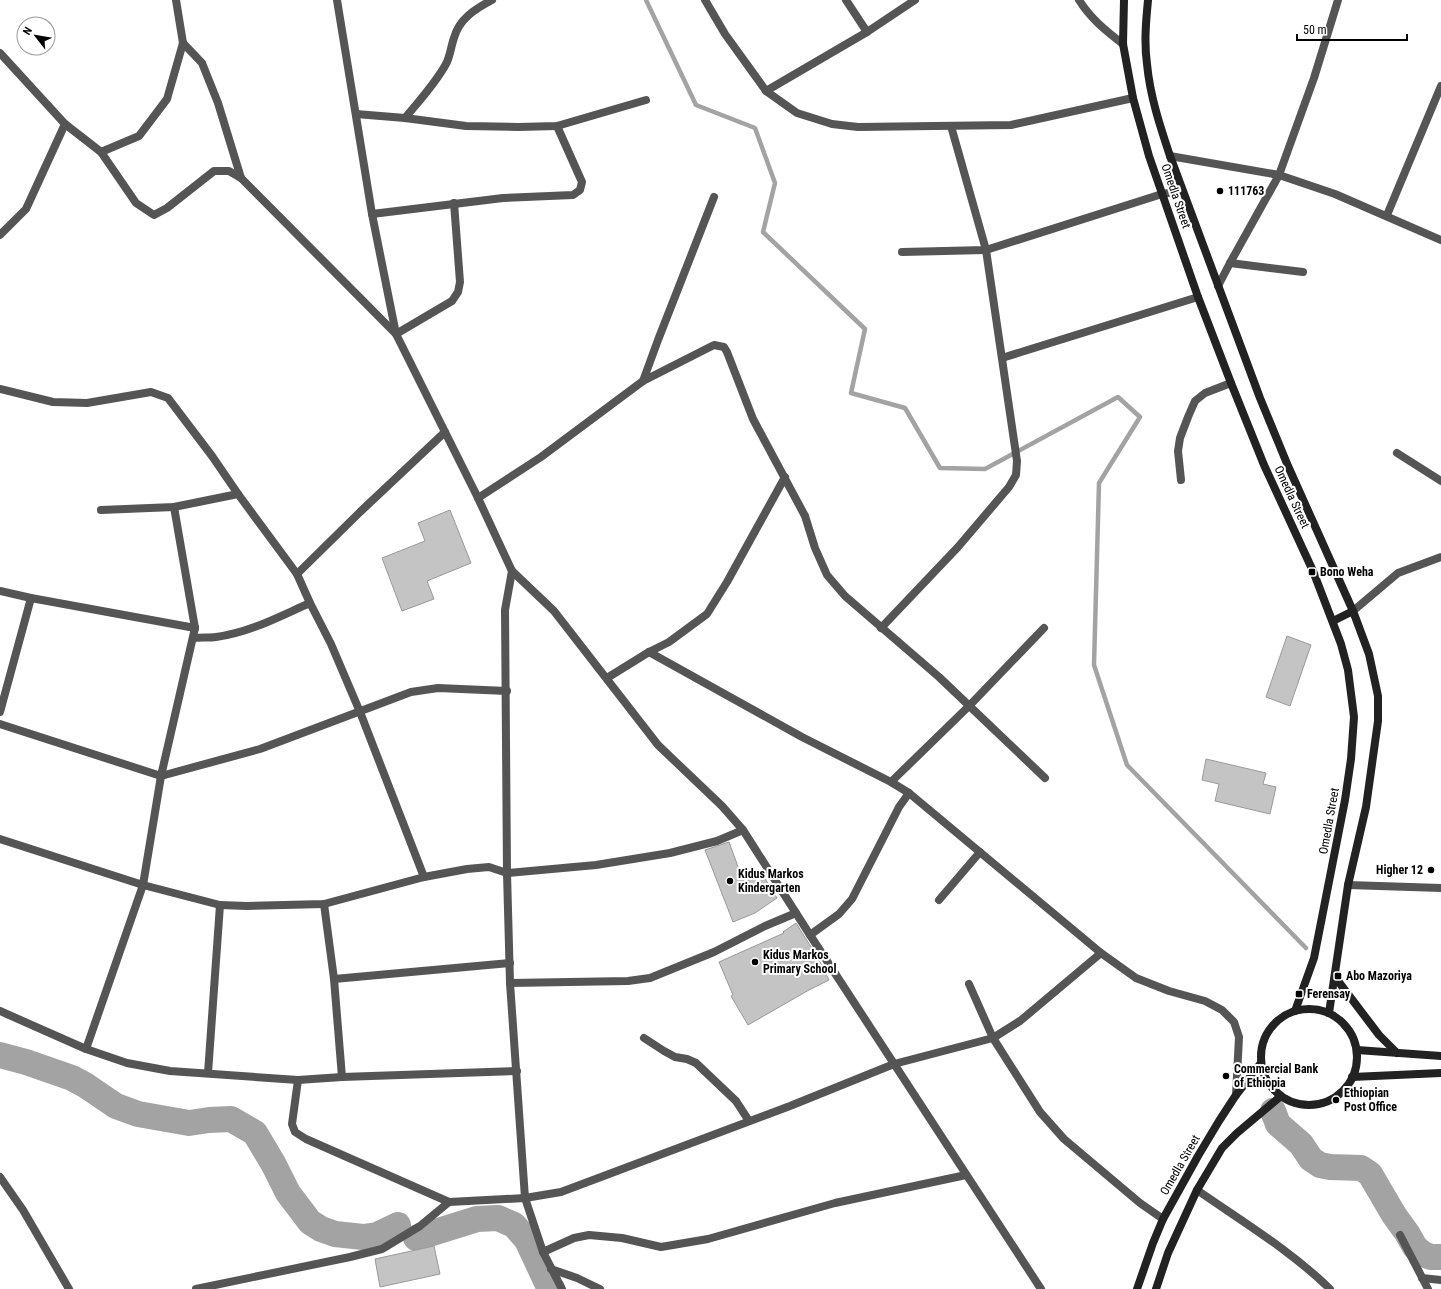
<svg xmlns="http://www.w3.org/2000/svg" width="1441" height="1289" viewBox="0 0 1441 1289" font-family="'Roboto Condensed',sans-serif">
<rect width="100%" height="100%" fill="#fff"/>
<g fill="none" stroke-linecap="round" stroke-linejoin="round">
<path stroke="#a3a3a3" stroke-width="4.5" d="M646 0 696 105 755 128 775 183 763 232 865 329 851 393 905 408 940 468 985 469 1118 397 1140 417 1099 483 1094 665 1127 765 1306 948"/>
<g stroke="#a3a3a3" stroke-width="26">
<path d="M0 1055 26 1062 72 1078 85 1085 116 1106 138 1114 189 1123 209 1120 231 1119 255 1133 274 1165 288 1193 310 1222 321 1229 335 1234 363 1237 377 1235 398 1225"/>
<path d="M1273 1111 1278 1124 1301 1144 1311 1159 1320 1165 1330 1167 1361 1168 1370 1174 1394 1215 1407 1233 1415 1247 1423 1254 1431 1257H1441"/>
<path d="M416 1238 477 1219 498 1218 514 1225 527 1240 548 1285 552 1289"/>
</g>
</g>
<g fill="#c4c4c4" stroke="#999">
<path d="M450 510 471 563 427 581 434 599 402 611 382 558 425 541 418 523Z"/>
<path d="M1287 636 1311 645 1290 706 1266 697Z"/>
<path d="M1206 759 1266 773 1263 784 1276 787 1270 814 1215 801 1219 784 1202 780Z"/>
<path d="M729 842 744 883 761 872 777 898 755 913 733 922 705 850Z"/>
<path d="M796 923 818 958 829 980 809 990 748 1025 731 996 733 995 719 962 784 933 783 932Z"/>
<path d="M434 1246 440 1274 380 1287 375 1259Z"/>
</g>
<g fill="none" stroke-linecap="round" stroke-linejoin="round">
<g stroke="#555" stroke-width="8">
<path d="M1397 453 1441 481"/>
<path d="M1353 611 1398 573 1441 557"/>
<path d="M1348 885 1441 888"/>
</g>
<g stroke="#555" stroke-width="8">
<path d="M337 0 372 214 396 334 478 498 512 571 505 610 507 873 510 983 525 1198 543 1252 562 1289"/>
<path d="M705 0 725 34 766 91 797 113 832 124 858 127 1011 125 1133 98"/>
<path d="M1079 0C1090 18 1106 31 1123 44"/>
<path d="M1338 0 1314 78 1279 175 1335 194 1441 240"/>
<path d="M867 32 915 0"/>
<path d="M183 43 202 63 218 103 241 178"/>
<path d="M0 53 65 124 101 152 136 203 154 215 167 208 214 171H229L241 178 396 334 452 301 458 292 460 282 454 203"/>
<path d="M766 91 867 32 846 0"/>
<path d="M356 114 405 118 466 126 518 127 557 126 646 100"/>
<path d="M405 118C419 101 435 84 446 64 450 57 451 46 454 38 459 19 475 9 492 0"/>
<path d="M101 152 139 136 167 99 183 43 176 0"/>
<path d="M1170 156 1279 175 1230 263 1218 286"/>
<path d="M372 214 503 198 573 195 580 190 582 182 557 126"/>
<path d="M1387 215 1441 86"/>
<path d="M0 235 26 209 65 124"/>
<path d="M902 252 986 250 1162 194 1182 191"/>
<path d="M1230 263 1303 272"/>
<path d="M1002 358 1198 297"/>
<path d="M643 381 714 345 724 347 727 352 753 419 805 516 815 548 827 575 845 596 939 677 1045 778"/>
<path d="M0 389 53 402 87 403 151 392 168 398 212 456 238 494"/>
<path d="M1181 480 1178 451 1180 438 1188 417 1195 401 1205 393 1231 383"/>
<path d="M478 498 541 457 643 381 658 340 714 197"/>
<path d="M101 510 174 507 238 494 297 574 310 603 331 644 360 712 424 877"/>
<path d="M512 571 554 611 658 745 722 806 743 830 810 935 1041 1289"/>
<path d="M297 574 360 512 445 432"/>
<path d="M0 591 31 598 195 628"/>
<path d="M881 628 958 547 1009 487 1016 475 1017 461 986 250 951 126"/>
<path d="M194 638C201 637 209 638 216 637 249 633 280 616 310 603"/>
<path d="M649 652 802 737 891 782 909 793 1101 953 1136 978 1169 991 1205 1001 1222 1010 1234 1022 1239 1037 1236 1095"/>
<path d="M607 678 649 652 669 642 707 614 727 582 785 477"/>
<path d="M0 712 31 598"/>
<path d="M0 724 161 776 260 749 411 692 438 688 507 691"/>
<path d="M891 782 970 705 1044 628"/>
<path d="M0 839 143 885 220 905 247 906 324 904 424 877 467 869 489 867 507 873 596 865 670 853 717 841 743 830"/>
<path d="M939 900 980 852"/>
<path d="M324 904 334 979 342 1077"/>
<path d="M810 935 839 914 852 899 899 807 909 793"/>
<path d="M334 979 510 963"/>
<path d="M510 983 628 981 650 978 714 952 765 926 796 913"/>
<path d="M969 984 993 1038 1040 1112 1064 1139 1140 1203 1163 1219"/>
<path d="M0 1011 86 1049 127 1063 170 1071 298 1080 342 1077 517 1071"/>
<path d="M644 1038 664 1051 675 1057 687 1059 696 1063 736 1101 749 1121"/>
<path d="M86 1049 143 885 161 776 195 628 174 507"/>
<path d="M208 1073 220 905"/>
<path d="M298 1080 292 1124 295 1132 306 1139 449 1202"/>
<path d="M0 1177 23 1210 69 1289"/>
<path d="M1197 1190C1243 1222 1290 1250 1330 1289"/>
<path d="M1400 1235 1428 1289"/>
<path d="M543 1252 574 1238 589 1235 622 1238 661 1247 708 1239 835 1203 966 1175"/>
<path d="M551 1269 577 1278 600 1289"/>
<path d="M1422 1278 1441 1280"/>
<path d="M196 1289 350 1257 382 1249 420 1226 449 1202 525 1198 561 1192 790 1106 894 1064 993 1038 1020 1021 1101 953"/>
</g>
<g stroke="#222" stroke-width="8">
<path d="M1124 0 1123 44 1133 98 1149 156 1198 297 1231 383 1264 465 1313 571 1341 644 1348 670 1354 717 1351 759 1345 800 1314 958 1295 1011"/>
<path d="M1148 0C1146 21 1144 43 1147 64 1150 96 1160 126 1170 156L1260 398 1288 466 1353 611 1369 654 1378 696V721L1366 807 1348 885 1329 1013"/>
<path d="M1333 621 1353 611"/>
<path d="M1335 977 1379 1035 1397 1053"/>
<circle cx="1309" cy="1057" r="48"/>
<path d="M1357 1050 1441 1056"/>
<path d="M1352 1077 1441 1073"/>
<path d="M1137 1289 1153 1243 1163 1219 1198 1156 1219 1121 1236 1095 1261 1063"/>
<path d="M1156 1289 1168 1253 1197 1190 1222 1148 1237 1133 1281 1096"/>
</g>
</g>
<g fill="#000" stroke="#fff" stroke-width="1.5">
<circle cx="1220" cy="191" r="4"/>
<rect x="1308" y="568" width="8" height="8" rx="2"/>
<circle cx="1431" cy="870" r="4"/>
<circle cx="730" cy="881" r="4"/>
<circle cx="755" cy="962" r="4"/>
<rect x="1334" y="972" width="8" height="8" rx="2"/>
<rect x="1295" y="990" width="8" height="8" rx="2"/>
<circle cx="1226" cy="1076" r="4"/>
<circle cx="1336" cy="1100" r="4"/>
</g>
<g text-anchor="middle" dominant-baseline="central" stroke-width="4" stroke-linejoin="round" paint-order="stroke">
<g font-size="12" font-weight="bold" fill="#000" stroke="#fff" text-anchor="start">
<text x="1228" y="191">111763</text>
<text x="1320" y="572">Bono Weha</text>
<text x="1423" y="870" text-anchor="end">Higher 12</text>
<text x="738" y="874">Kidus Markos<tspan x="738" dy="14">Kindergarten</tspan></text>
<text x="763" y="955">Kidus Markos<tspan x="763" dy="14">Primary School</tspan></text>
<text x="1346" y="976">Abo Mazoriya</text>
<text x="1307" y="994">Ferensay</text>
<text x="1234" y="1069">Commercial Bank<tspan x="1234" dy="14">of Ethiopia</tspan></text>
<text x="1344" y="1093">Ethiopian<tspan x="1344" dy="14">Post Office</tspan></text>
</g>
<g font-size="12" fill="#000" stroke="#fff">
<text transform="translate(1176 196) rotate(71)">Omedla Street</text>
<text transform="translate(1292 497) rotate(65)">Omedla Street</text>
<text transform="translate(1329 821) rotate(-80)">Omedla Street</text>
<text transform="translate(1180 1165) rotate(-60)">Omedla Street</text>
</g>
</g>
<g transform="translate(36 36) rotate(301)"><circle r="19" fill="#ffffff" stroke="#999999"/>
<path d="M0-3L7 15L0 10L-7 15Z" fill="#000000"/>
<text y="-6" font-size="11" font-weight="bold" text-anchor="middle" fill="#000000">N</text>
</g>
<path d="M1297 34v6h110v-6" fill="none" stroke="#000000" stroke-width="2"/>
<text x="1303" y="34" font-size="12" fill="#000000" stroke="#ffffff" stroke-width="3" paint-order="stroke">50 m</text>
</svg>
